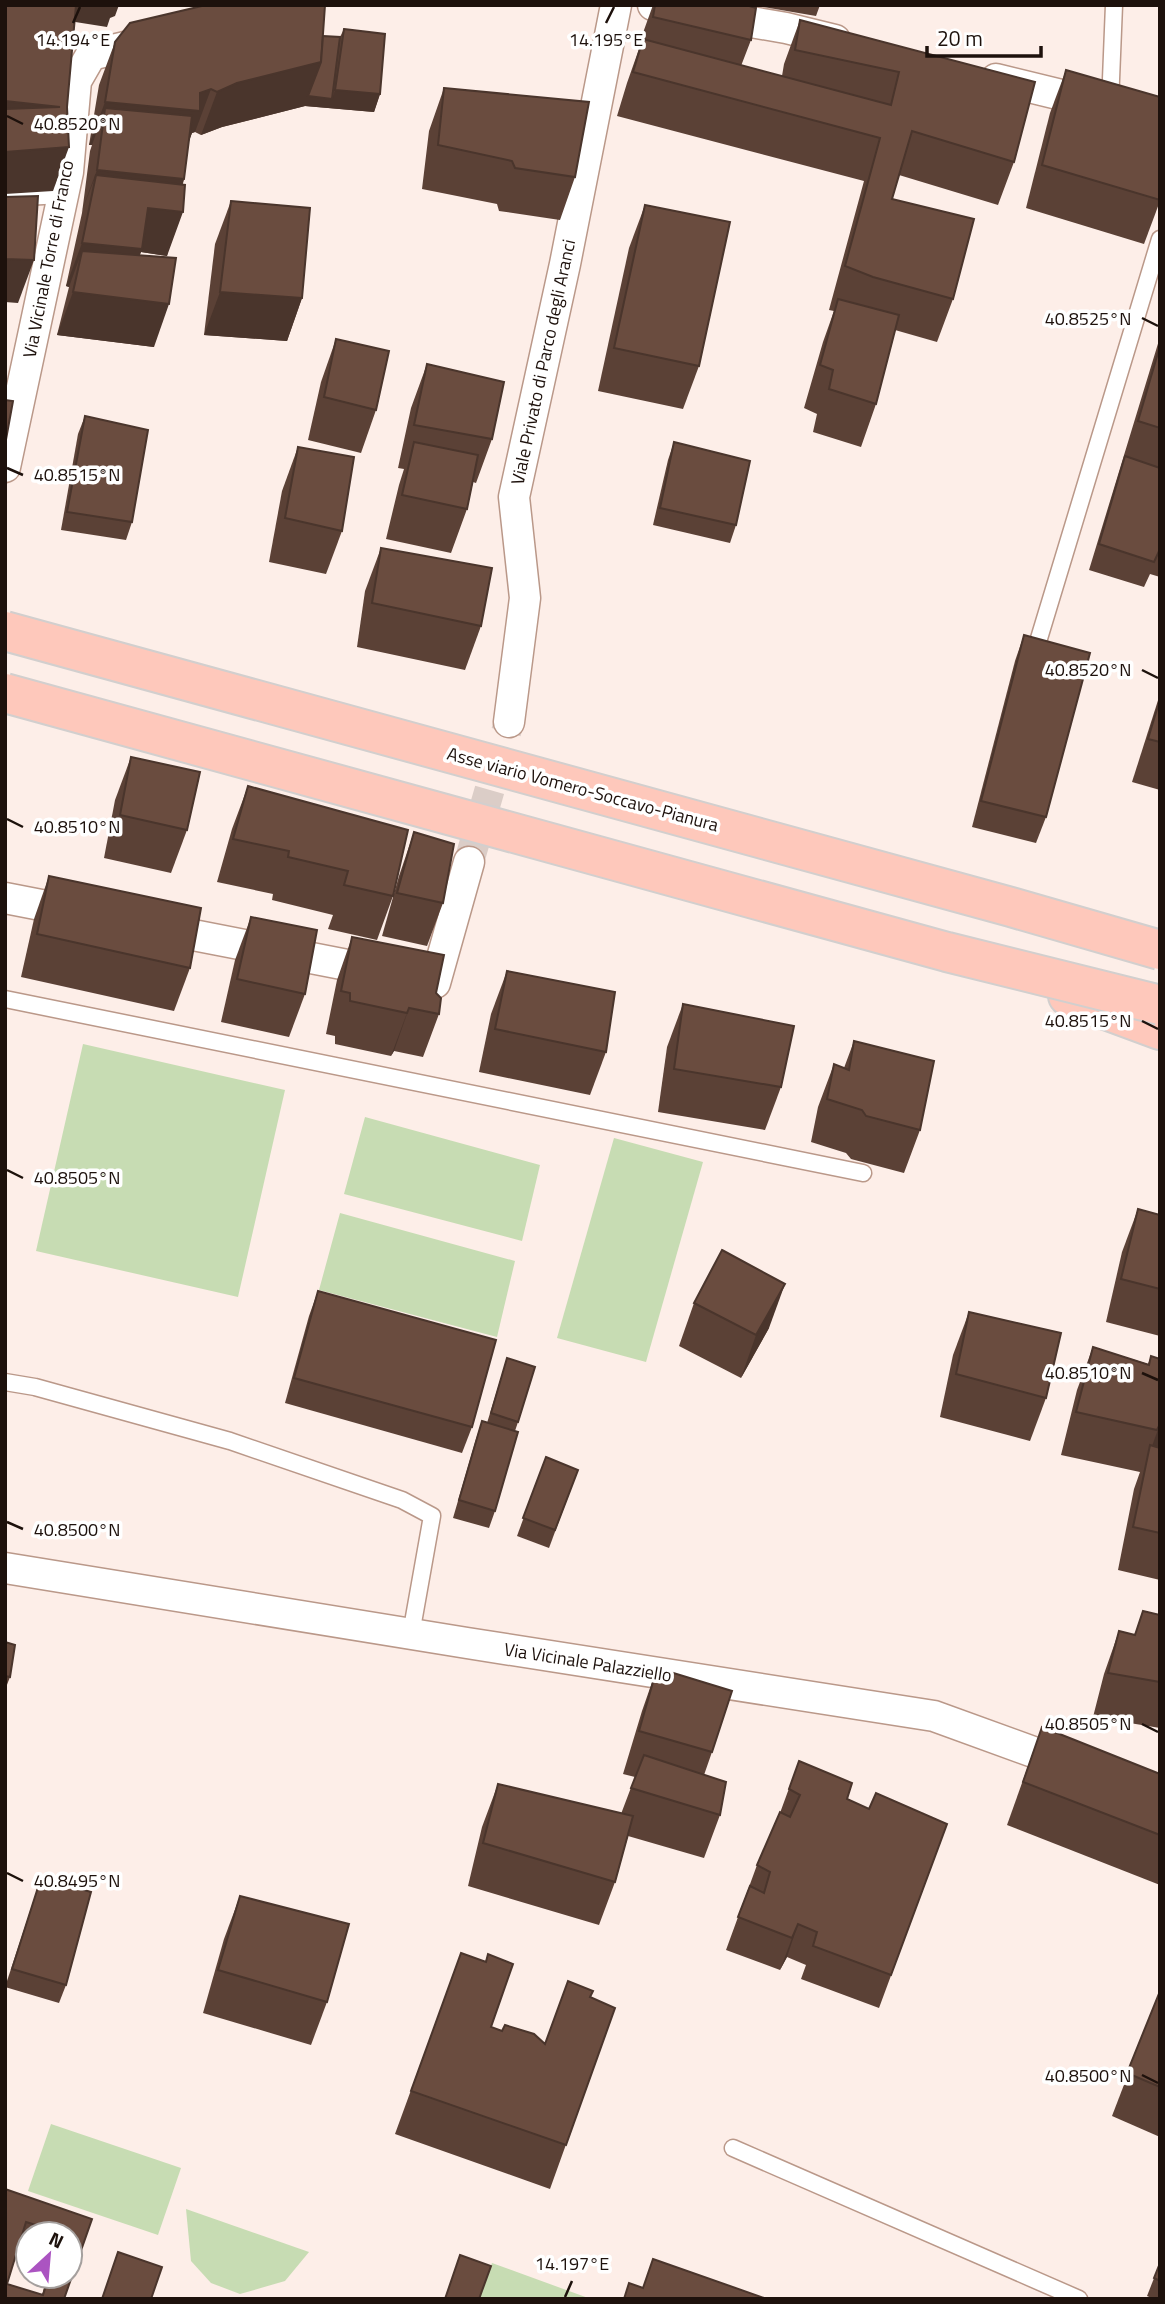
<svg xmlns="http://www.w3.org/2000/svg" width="1165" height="2304" viewBox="0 0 1165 2304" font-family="'Titillium Web',sans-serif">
<rect width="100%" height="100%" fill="#fdeee8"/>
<g fill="#c7dcb3">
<path d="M83 1044 285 1090 238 1297 36 1251Z"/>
<path d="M365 1117 540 1165 522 1241 344 1194Z"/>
<path d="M614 1138 703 1162 646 1362 557 1338Z"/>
<path d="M340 1213 515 1261 497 1337 319 1290Z"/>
<path d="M51 2124 181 2168 158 2235 28 2191Z"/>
<path d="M186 2209 309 2252 285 2281 240 2294 211 2283 191 2261Z"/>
<path d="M492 2263 591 2299H479Z"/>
</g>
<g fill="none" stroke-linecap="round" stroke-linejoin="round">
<path stroke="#dbcdc7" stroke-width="30" stroke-dasharray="30 15" stroke-linecap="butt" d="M469 862 509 722"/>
<defs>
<g id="service">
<path d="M1110 104 1114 5"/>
<path d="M5 198 63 195"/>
<path d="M1034 655 1160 239"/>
<path d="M5 999 863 1173"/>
<path d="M5 1382 35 1387 230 1441 402 1500 432 1516 411 1634"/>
<path d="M733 2148 1079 2299"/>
</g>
<g id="minor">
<path d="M653 5 786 28 835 40"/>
<path d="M996 79 1160 119"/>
<path d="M5 467 68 172 76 81 91 55 150 41"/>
<path d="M509 722 525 598 514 497 565 264 616 5"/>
<path d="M5 898 77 912"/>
<path d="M157 928 383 972"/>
<path d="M425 981 435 983 469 862"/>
<path d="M5 1568 467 1643 934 1716 1069 1765"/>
</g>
<path id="trunk" d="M1068 996 1160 1030"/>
</defs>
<use href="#service" stroke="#ba9889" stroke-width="19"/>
<use href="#minor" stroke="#ba9889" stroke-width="33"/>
<use href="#trunk" stroke="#d2cfce" stroke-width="42"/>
<use href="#service" stroke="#fff" stroke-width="16"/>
<use href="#minor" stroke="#fff" stroke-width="30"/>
<use href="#trunk" stroke="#fec8bb" stroke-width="38"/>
<defs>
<g id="trunk-bridge">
<path d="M5 631 1011 907 1160 950"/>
<path d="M5 693 947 952 1160 1005"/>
</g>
</defs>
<use href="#trunk-bridge" stroke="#d2cfce" stroke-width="42" stroke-linecap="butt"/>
<use href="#trunk-bridge" stroke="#fec8bb" stroke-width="38"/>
</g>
<g fill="#5b4136" fill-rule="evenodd">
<path d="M653 5H746L751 40 741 66 782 76 784 64 800 20 1035 82 1014 162 998 205 899 175 892 199 953 299 937 342 895 330 876 404 861 447 813 432 817 414 804 408 823 342 834 311 829 310 864 181 617 116 627 83 640 46 644 30Z"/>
<path d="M751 5H820L816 16Z"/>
<path d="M344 29 380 94 374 112 305 106 222 127 201 135 195 132 192 133 189 140 184 179 167 256 141 252 139 256 154 347 57 335 69 287 66 286 82 213 90 151 92 145H89L99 85 115 42 323 36 340 37Z"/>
<path d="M1066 70 1160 97V201L1144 244 1026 208 1050 113Z"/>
<path d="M444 88 575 177 560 220 499 211 497 204 422 189 429 131Z"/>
<path d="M231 201 302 298 287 341 204 335 215 244Z"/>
<path d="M645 205 699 366 683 409 598 391 629 248Z"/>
<path d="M1160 337V577L1150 574 1144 587 1089 570Z"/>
<path d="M336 339 376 410 361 453 308 440 321 382Z"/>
<path d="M427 364 492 439 476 483 473 482 467 509 451 553 386 539 399 485 404 469 398 468 411 408Z"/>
<path d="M85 416 132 522 126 540 61 530 78 434Z"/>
<path d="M674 442 736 525 730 543 653 525 668 460Z"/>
<path d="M298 447 342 531 326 574 269 562 282 491Z"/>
<path d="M381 548 481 626 465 670 357 647 365 591Z"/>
<path d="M1024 635 1046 817 1036 843 972 827 1015 661Z"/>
<path d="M1160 694V790L1132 782Z"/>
<path d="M131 757 187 830 171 873 104 858 115 800Z"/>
<path d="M248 786 393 896 377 940 328 929 333 915 272 900 273 894 217 882 232 829Z"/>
<path d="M414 832 443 903 427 946 382 936 399 876Z"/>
<path d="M49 876 190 968 174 1011 21 977 34 919Z"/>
<path d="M251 917 305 994 289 1037 221 1022 235 960Z"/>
<path d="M352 937 436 993 439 1014 423 1057 394 1051 391 1056 335 1044V1036L326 1034 337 980Z"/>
<path d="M507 971 606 1052 590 1095 479 1072 491 1014Z"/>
<path d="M683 1004 781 1087 765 1130 658 1112 667 1047Z"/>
<path d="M854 1041 920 1130 904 1173 851 1159 846 1153 811 1142 818 1107 834 1064 844 1068Z"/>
<path d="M1138 1209 1160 1215V1336L1106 1322 1122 1252Z"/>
<path d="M318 1291 472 1427 462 1453 285 1403 309 1316Z"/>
<path d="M694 1303 769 1328 741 1378 679 1346Z"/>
<path d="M969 1312 1046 1398 1030 1441 940 1417 953 1355Z"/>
<path d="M1093 1347 1148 1364 1151 1356 1160 1359 1159 1447 1160 1448V1580L1118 1570 1134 1489 1140 1472 1061 1455 1077 1390Z"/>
<path d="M507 1358 518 1422 515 1431 495 1511 489 1528 453 1518 476 1439 482 1421 487 1423Z"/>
<path d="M546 1457 578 1470 549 1548 517 1536Z"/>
<path d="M1160 1615V1728L1093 1717 1104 1674 1119 1631 1135 1635Z"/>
<path d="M5 1642 10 1677 5 1690Z"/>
<path d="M657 1668 712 1752 704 1775 720 1815 704 1858 628 1836 615 1882 599 1925 468 1886 482 1827 498 1784 621 1814 635 1777 623 1774 642 1711Z"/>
<path d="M1042 1727 1160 1774V1885L1007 1825Z"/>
<path d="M799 1761 847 1799 869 1809 947 1824 879 2008 801 1979 806 1965 787 1957 780 1970 726 1950 757 1865 780 1813Z"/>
<path d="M41 1878 66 1985 59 2003 5 1987Z"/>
<path d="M240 1896 327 2002 311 2045 203 2013 224 1939Z"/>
<path d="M461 1953 485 1962 488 1954 491 2027 545 2044 590 1997 615 2008 550 2189 395 2134Z"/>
<path d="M1160 1991V2137L1112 2116Z"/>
<path d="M5 2189 92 2219 64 2299H5ZM28 2234H70V2276H47L42 2295 7 2284 18 2248 28 2251Z"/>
<path d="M1160 2263V2299H1154L1147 2296Z"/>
</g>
<g fill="#4a352c">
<path d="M75 5H119L115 16 110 18 107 27 69 21Z"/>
<path d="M321 62 332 99 335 90 380 94 374 112 305 106 222 127 201 135 217 92 237 83Z"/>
<path d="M211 89 195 132 192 133 184 155 105 108 92 145H89L105 102 200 93Z"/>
<path d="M5 101 60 107 69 147 53 191 5 194Z"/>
<path d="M97 170 184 179 173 211 183 212 167 256 141 252 126 292 82 251 69 287 66 286 82 243 96 175 81 213Z"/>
<path d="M5 259 34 260 18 303 5 302Z"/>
<path d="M73 292 169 304 154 347 57 335Z"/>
<path d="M220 292 302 298 287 341 204 335Z"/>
<path d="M409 1008 394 1051 391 1056 407 1013Z"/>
<path d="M785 1284 769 1328 741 1378 756 1335Z"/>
<path d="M1160 1424V1444L1152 1465 1147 1460Z"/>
<path d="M798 1924 787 1957 780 1970 792 1938Z"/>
</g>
<g fill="#6a4c3f" stroke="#4a352c" stroke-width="2" fill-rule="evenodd">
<path d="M5 5H76L67 107 69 147 5 152V109L60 107 5 101 6 21H5Z"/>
<path d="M206 5H325L321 62 237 83 217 92 211 89 200 93V111L105 102 115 42 130 23Z"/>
<path d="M655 5H746L756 8 751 40 653 17Z"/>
<path d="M800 20 1035 82 1014 162 912 131 892 199 974 219 953 299 873 277 845 266 880 138 633 72 643 39 891 105 899 72 795 50Z"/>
<path d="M344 29 385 34 380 94 335 90Z"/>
<path d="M323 36 340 37 332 99 308 96 321 62Z"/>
<path d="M1066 70 1160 97V200L1042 165Z"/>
<path d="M444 88 589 102 575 177 515 168 512 161 438 145Z"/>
<path d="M105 108 192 116 184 179 97 170Z"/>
<path d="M96 175 185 185 183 212 148 208 142 249 82 243Z"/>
<path d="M38 196 34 260 5 259V197Z"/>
<path d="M231 201 310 208 302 298 220 292Z"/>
<path d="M645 205 730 222 699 366 614 348Z"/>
<path d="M82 251 176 258 169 304 73 292Z"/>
<path d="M838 299 899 315 876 404 829 389 833 370 820 365Z"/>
<path d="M336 339 389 351 376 410 324 397Z"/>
<path d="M1160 346V428L1138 421Z"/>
<path d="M427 364 504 382 492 439 414 425Z"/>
<path d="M5 400 13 401 5 445Z"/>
<path d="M85 416 148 430 132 522 67 512Z"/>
<path d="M414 442 478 455 467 509 402 495Z"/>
<path d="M674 442 750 461 736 525 660 508Z"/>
<path d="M298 447 354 457 342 531 285 518Z"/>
<path d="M1125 456 1160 468V549L1154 562 1099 544Z"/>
<path d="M381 548 492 568 481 626 372 603Z"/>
<path d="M1024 635 1090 653 1046 817 981 801Z"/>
<path d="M1160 699V742L1148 739Z"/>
<path d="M131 757 200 772 187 830 120 815Z"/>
<path d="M248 786 408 830 393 896 344 885 348 871 288 857 289 851 233 839Z"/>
<path d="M414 832 454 844 443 903 397 893Z"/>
<path d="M49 876 201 908 190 968 37 934Z"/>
<path d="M251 917 317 930 305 994 237 979Z"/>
<path d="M352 937 444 955 436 993 441 998 439 1014 409 1008 407 1013 350 1001V993L341 991Z"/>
<path d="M507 971 615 992 606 1052 495 1029Z"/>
<path d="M683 1004 794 1026 781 1087 674 1069Z"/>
<path d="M854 1041 934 1061 920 1130 866 1116 862 1110 827 1099 834 1064 849 1070Z"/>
<path d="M1138 1209 1160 1215V1289L1121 1279Z"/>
<path d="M722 1250 785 1284 756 1335 694 1303Z"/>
<path d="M318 1291 496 1340 472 1427 294 1378Z"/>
<path d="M969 1312 1061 1333 1046 1398 956 1374Z"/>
<path d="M1093 1347 1149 1365 1151 1356 1160 1359V1424L1157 1430 1076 1412Z"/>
<path d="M507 1358 535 1367 518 1422 491 1413Z"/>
<path d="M482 1421 518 1432 495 1511 459 1500Z"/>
<path d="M1150 1445 1160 1448V1533L1133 1527Z"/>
<path d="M546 1457 578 1470 555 1530 523 1518Z"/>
<path d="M1143 1611 1160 1615V1682L1108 1673 1119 1631 1135 1635Z"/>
<path d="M5 1642 15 1645 10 1677 5 1676Z"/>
<path d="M657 1668 732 1691 712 1752 639 1731Z"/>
<path d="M1042 1727 1160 1774V1835L1023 1782Z"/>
<path d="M644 1755 726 1782 720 1815 631 1788Z"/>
<path d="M799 1761 852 1783 847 1799 869 1809 876 1793 947 1824 891 1975 813 1946 817 1932 798 1924 792 1938 738 1917 750 1886 764 1893 770 1872 757 1865 780 1812 790 1817 800 1795 789 1789Z"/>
<path d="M498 1784 633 1816 615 1882 483 1843Z"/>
<path d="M41 1878 91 1892 66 1985 12 1969Z"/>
<path d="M240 1896 349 1924 327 2002 218 1970Z"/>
<path d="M461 1953 486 1962 488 1954 513 1964 491 2027 502 2031 505 2025 534 2034 545 2044 568 1981 593 1991 590 1997 615 2008 566 2145 411 2091Z"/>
<path d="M1160 1991V2087L1127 2073Z"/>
<path d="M5 2189 92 2219 64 2299H5ZM26 2222 62 2233V2234H70V2276H49L43 2295 7 2284Z"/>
<path d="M118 2252 162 2267 151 2299H102Z"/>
<path d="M460 2255 491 2266 479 2299H445Z"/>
<path d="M653 2259 767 2299H624L629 2283 643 2288Z"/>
<path d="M1160 2263V2281L1154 2278Z"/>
</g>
<path fill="none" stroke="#1d110c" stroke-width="2.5" d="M73 23 80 7M606 23 614 7M7 116 23 124M1142 318 1158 326M7 468 23 475M1142 670 1158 678M7 819 23 827M1142 1021 1158 1029M7 1170 23 1178M1142 1373 1158 1380M7 1522 23 1529M1142 1724 1158 1732M7 1873 23 1881M1142 2075 1158 2083M565 2297 572 2281"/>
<g text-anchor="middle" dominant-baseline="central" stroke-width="7" stroke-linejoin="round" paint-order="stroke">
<g font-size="18" fill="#1d110c" stroke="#fff">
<text transform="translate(48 259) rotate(-79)">Via Vicinale Torre di Franco</text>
<text transform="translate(543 362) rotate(-78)">Viale Privato di Parco degli Aranci</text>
<text transform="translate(583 789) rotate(15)">Asse viario Vomero-Soccavo-Pianura</text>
<text transform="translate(588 1662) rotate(9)">Via Vicinale Palazziello</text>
</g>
</g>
<g font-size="18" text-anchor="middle" fill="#1d110c" stroke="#fff" stroke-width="7" stroke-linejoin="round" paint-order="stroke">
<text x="73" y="46">14.194°E</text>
<text x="606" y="46">14.195°E</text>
<text x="77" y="130">40.8520°N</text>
<text x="1088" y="325">40.8525°N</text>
<text x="77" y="481">40.8515°N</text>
<text x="1088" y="676">40.8520°N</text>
<text x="77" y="833">40.8510°N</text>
<text x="1088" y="1027">40.8515°N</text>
<text x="77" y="1184">40.8505°N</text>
<text x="1088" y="1379">40.8510°N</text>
<text x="77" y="1536">40.8500°N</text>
<text x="1088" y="1730">40.8505°N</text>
<text x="77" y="1887">40.8495°N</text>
<text x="1088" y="2082">40.8500°N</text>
<text x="572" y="2270">14.197°E</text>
</g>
<rect width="1165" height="2304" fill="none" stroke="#1d110c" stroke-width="14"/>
<g transform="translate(49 2255) rotate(26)"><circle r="33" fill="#ffffff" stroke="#a5a09e" stroke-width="2"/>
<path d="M0-5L12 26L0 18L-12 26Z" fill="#ab54c1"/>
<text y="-10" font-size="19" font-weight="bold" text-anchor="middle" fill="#1d110c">N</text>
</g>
<path d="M927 46v10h114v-10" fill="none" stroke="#1d110c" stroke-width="3.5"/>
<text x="937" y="46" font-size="21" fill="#1d110c" stroke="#ffffff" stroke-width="5" paint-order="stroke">20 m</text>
</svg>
